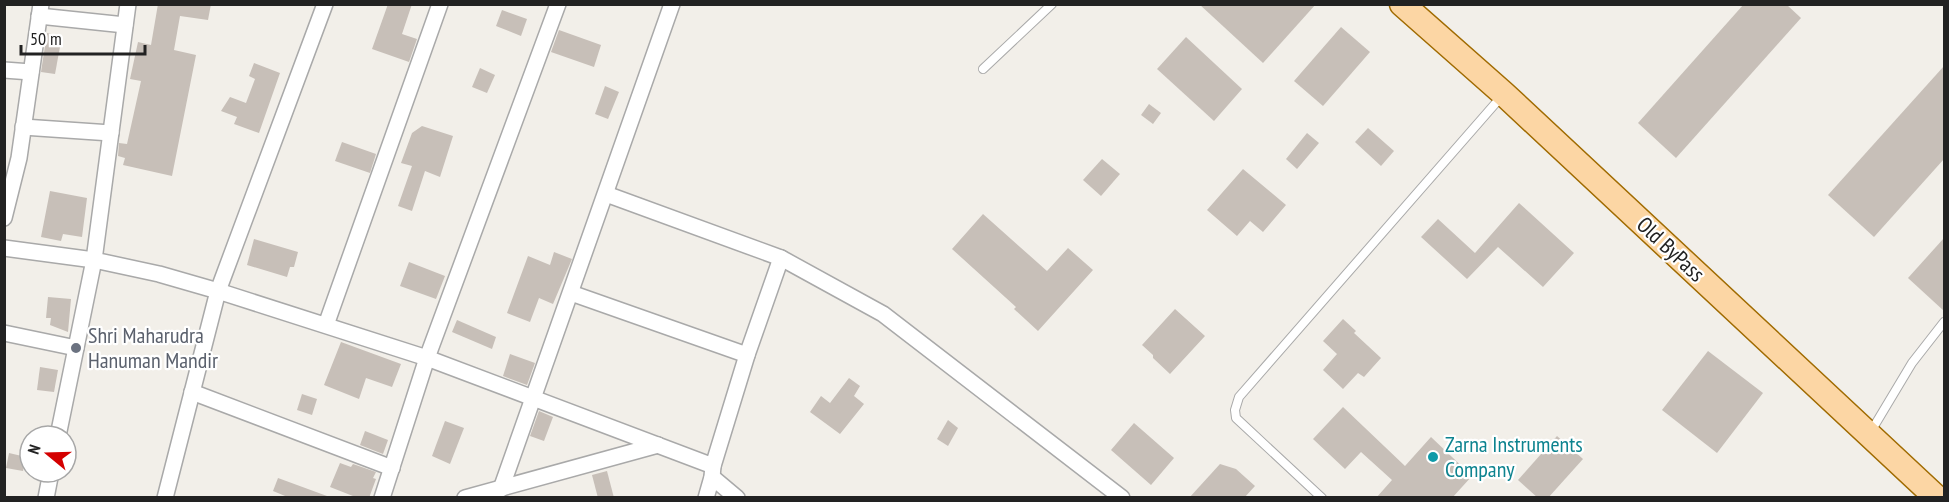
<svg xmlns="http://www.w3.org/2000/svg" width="1949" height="502" viewBox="0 0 1949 502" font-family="'PT Sans Narrow',sans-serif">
<rect width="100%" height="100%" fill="#f2efe9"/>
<g fill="#c7bfb8">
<path d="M158 4H211L208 20 180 16 174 50 196 55 172 176 123 165 125 158 118 156 119 143 127 144 141 81 130 79 138 42 151 45Z"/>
<path d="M388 4H412L402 34 417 39 409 62 372 49Z"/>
<path d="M1199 4H1316L1263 63Z"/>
<path d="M1744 4H1786L1801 18 1676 158 1638 123Z"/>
<path d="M502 10 527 19 521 36 496 26Z"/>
<path d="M1341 27 1370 52 1323 106 1294 81Z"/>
<path d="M559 30 601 45 594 67 551 52Z"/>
<path d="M47 33 62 36 55 74 41 72Z"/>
<path d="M1186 37 1242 89 1214 121 1157 69Z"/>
<path d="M254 63 280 73 259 133 234 124 237 117 221 111 230 97 246 103 255 79 249 76Z"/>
<path d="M1944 66V159L1874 237 1828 195Z"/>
<path d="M480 68 495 75 487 93 472 87Z"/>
<path d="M605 86 619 92 608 119 595 114Z"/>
<path d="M1149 104 1161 113 1153 124 1141 115Z"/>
<path d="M422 126 453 136 440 177 425 171 412 211 398 206 412 166 401 163 412 133Z"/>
<path d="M1368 128 1394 151 1381 166 1355 142Z"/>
<path d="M1307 133 1319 143 1297 169 1286 159Z"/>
<path d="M342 142 376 154 370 173 335 161Z"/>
<path d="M1102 159 1120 174 1101 196 1083 180Z"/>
<path d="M1243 169 1286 205 1263 232 1250 221 1237 236 1207 210Z"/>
<path d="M50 191 87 198 82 237 63 234 61 241 41 237Z"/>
<path d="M1519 203 1574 253 1543 287 1498 247 1467 279 1421 237 1438 219 1475 253Z"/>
<path d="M983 214 1047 271 1068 248 1093 270 1038 331 1014 309 1016 307 952 249Z"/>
<path d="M1944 238V311L1908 278Z"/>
<path d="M254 239 298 252 294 267H290L287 277 247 265Z"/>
<path d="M554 252 572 259 553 304 539 298 530 322 507 313 528 256 550 265Z"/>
<path d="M409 262 445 276 436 299 400 286Z"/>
<path d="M48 297 71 299 68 332 50 325 51 318H46Z"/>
<path d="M1175 309 1205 336 1170 374 1153 358V355L1142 345Z"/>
<path d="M1343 319 1356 331 1354 333 1381 358 1364 377 1358 373 1343 389 1323 370 1337 354 1323 341Z"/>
<path d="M457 320 496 337 492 349 452 332Z"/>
<path d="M341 342 401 364 392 387 366 378 359 399 324 385Z"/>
<path d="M1708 351 1763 393 1717 453 1662 410Z"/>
<path d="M510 354 535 363 527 385 503 376Z"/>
<path d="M40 367 58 370 54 392 37 390Z"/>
<path d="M849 378 860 386 854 396 864 404 840 434 810 412 821 396 830 403Z"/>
<path d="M302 394 317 399 312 415 297 410Z"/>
<path d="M1343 407 1405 466 1431 437 1472 476 1452 498H1376L1392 480 1361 452 1345 469 1313 439Z"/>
<path d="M539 411 553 417 544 441 530 436Z"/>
<path d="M948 420 958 428 948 446 937 439Z"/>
<path d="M445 421 464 428 450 464 432 456Z"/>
<path d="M1134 423 1174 458 1151 485 1111 450Z"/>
<path d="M365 431 388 440 383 454 360 445Z"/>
<path d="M1557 436 1583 459 1548 498H1538L1518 480Z"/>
<path d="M9 453 26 457 23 471 6 468Z"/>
<path d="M340 463 351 467 353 464 376 472 373 478 376 479 369 498H358L330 487Z"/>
<path d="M1220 464 1236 469 1255 486 1244 498H1189Z"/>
<path d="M607 471 614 498H598L592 475Z"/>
<path d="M278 478 327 496 326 498H290L273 491Z"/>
</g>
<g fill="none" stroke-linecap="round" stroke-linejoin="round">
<defs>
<g id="lane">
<path d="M983 69 1052 4"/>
<path d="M1870 433 1912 363 1944 322"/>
<path d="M1322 498 1236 418 1235 410 1239 397 1501 97"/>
</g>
<g id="street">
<path d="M39 16 125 25"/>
<path d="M4 70 31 72"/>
<path d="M23 127 111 133"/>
<path d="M606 194 781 258 747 355 713 466 712 477 706 498"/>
<path d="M4 218 19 158 41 4"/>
<path d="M4 248 94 260 159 274 218 291 427 358 713 466"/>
<path d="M781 258 883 314 1122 498"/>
<path d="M571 293 747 355"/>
<path d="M326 325 440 4"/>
<path d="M4 333 76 348"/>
<path d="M192 392 392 468"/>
<path d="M58 436 94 260 128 4"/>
<path d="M712 477 737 498"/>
<path d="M501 489 672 4"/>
<path d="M46 498 51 472"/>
<path d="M165 498 218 291 325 4"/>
<path d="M382 498 427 358 558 4"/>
<path d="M465 498 658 445"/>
</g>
<path id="primary" d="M1402 4 1504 94 1937 498"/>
</defs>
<use href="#lane" stroke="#a9a9a9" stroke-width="10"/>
<use href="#street" stroke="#a9a9a9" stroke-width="18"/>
<use href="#primary" stroke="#a06b00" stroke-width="27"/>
<use href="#lane" stroke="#fff" stroke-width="8"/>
<use href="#street" stroke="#fff" stroke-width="15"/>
<use href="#primary" stroke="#fcd6a4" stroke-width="24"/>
</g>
<circle fill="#6b7280" stroke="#fff" stroke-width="2" cx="76" cy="348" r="6"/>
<circle fill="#0f9aa8" stroke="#fff" stroke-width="2" cx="1433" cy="457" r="6"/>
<g text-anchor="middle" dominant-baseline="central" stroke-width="4.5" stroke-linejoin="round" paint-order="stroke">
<g font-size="22" fill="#222" stroke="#fff">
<text transform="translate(1671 249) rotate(43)">Old ByPass</text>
</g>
<g font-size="22" fill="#5b616d" stroke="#fff" text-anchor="start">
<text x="88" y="335">Shri Maharudra<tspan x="88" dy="25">Hanuman Mandir</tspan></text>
</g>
<g font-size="22" fill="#0d838f" stroke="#fff" text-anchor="start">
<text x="1445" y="444">Zarna Instruments<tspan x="1445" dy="25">Company</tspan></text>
</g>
</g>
<rect width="1949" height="502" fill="none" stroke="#222222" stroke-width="12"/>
<g transform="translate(48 454) rotate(289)"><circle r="28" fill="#ffffff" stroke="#a7a7a7" stroke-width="1.5"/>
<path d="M0-4.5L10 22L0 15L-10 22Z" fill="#d40000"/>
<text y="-9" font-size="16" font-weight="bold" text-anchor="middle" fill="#222222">N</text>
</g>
<path d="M21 45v9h124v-9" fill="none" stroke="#222222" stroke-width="3"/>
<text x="30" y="45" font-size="18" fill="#222222" stroke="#ffffff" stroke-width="4.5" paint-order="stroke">50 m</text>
</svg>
